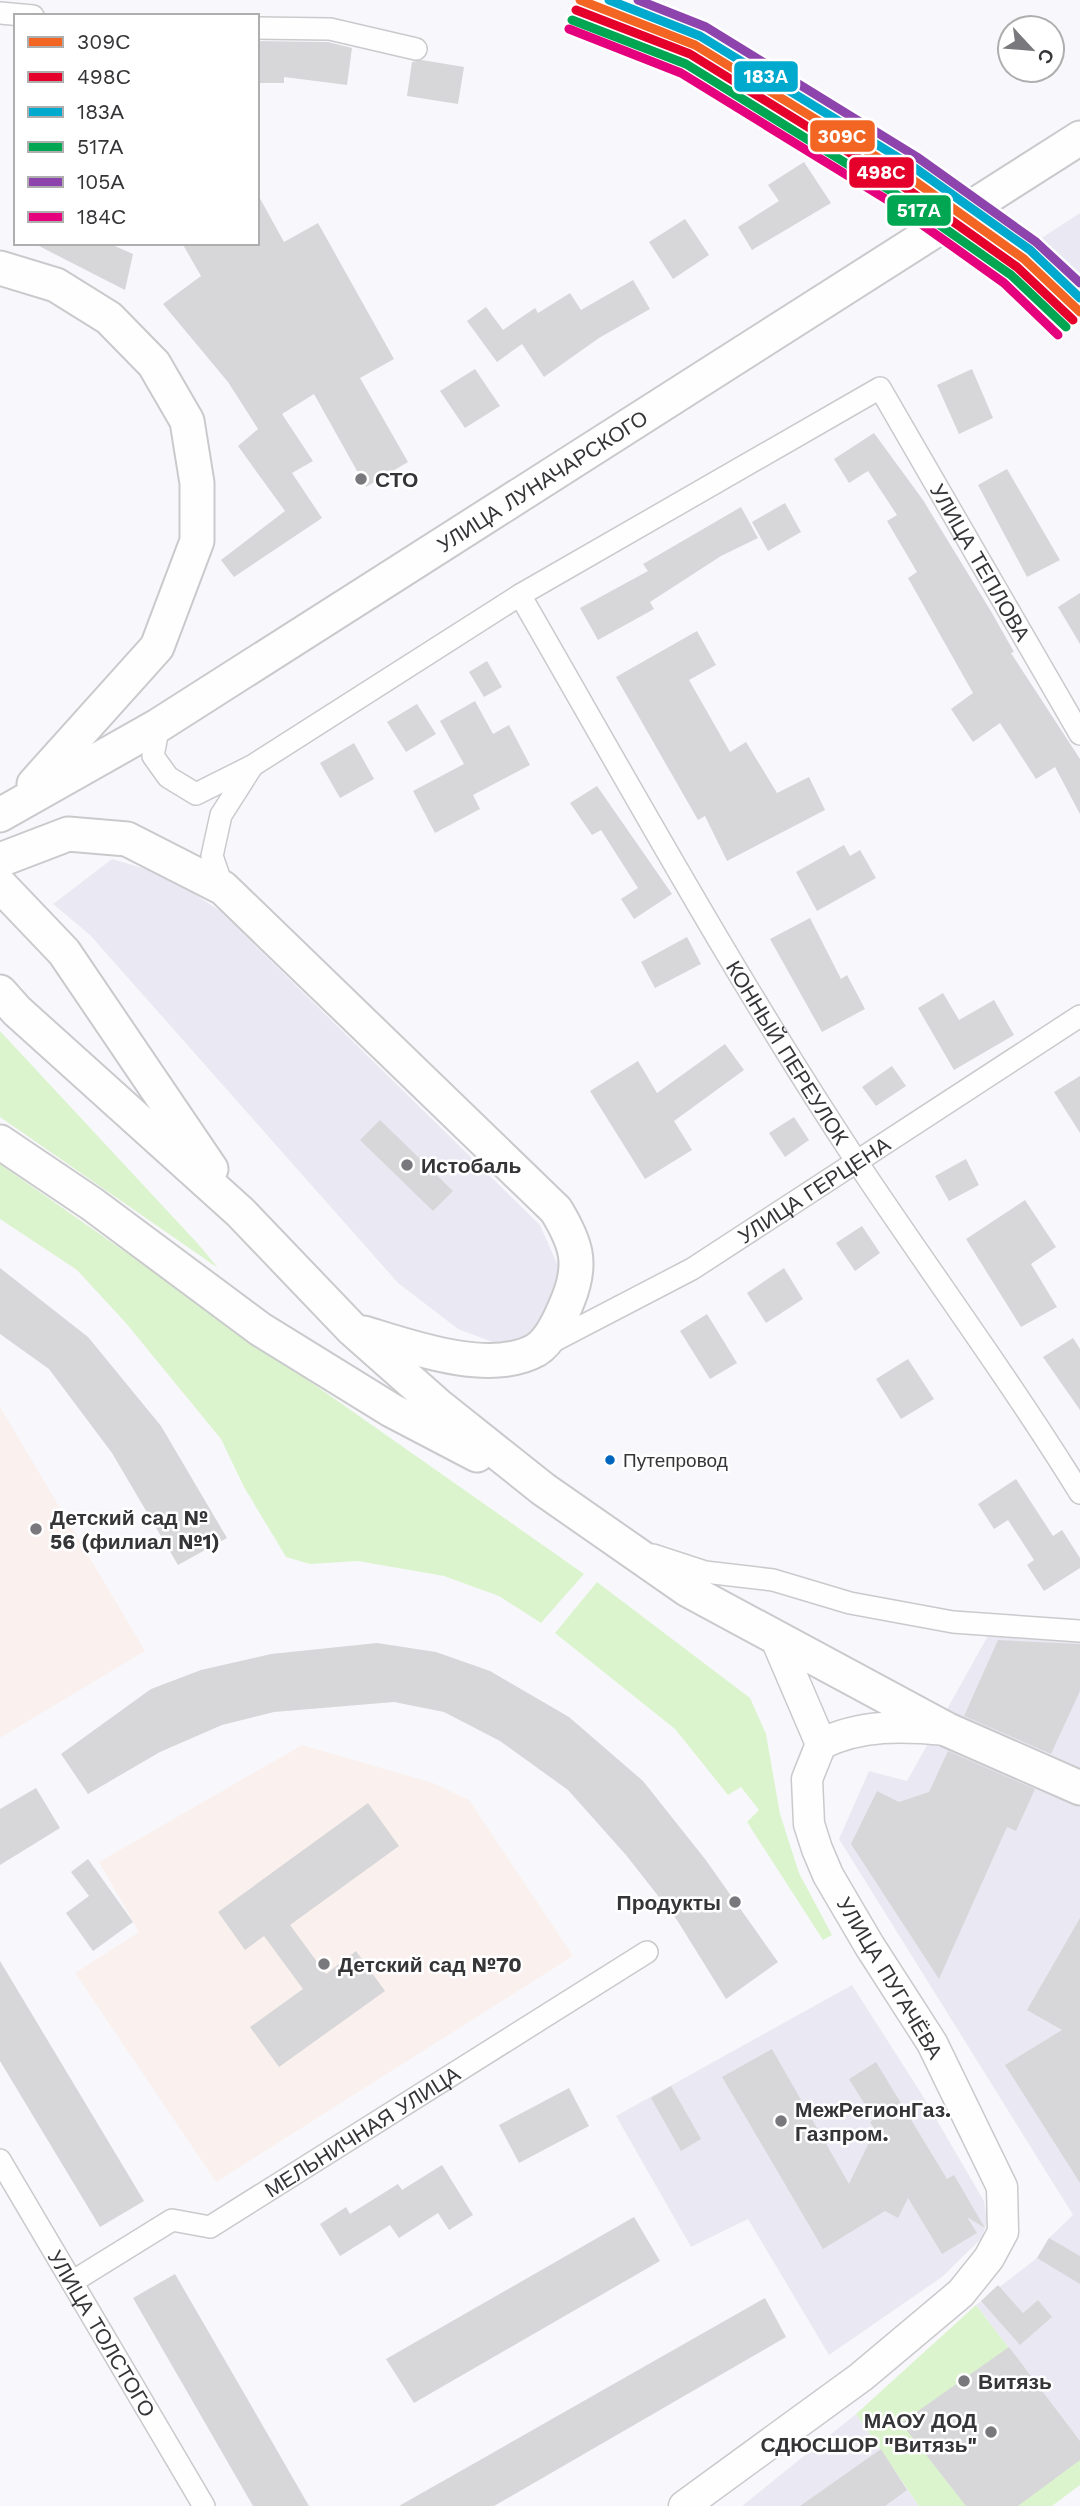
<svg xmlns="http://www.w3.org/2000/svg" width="1080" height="2506" viewBox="0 0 1080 2506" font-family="'Work Sans',sans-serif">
<rect width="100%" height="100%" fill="#f8f8fc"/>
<g fill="#eae9f3">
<path d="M1080 213V281L1040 239Z"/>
<path d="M112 859 166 875 220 911 540 1225 559 1268 554 1293 532 1336 498 1344 458 1329 398 1283 90 935 53 904Z"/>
<path d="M990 1632 1080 1637V2441L976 2305 1037 2258 1049 2238 1073 2215 839 1839 869 1771 907 1781Z"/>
<path d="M852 1985 921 2093 984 2201 987 2221 982 2238 942 2277 829 2355 748 2219 691 2247 616 2116Z"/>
<path d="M856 2414 919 2506H742Z"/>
</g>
<g fill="#faf0ed">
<path d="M0 1407 145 1651 0 1738Z"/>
<path d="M302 1745 433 1783 469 1800 573 1956 216 2182 75 1973 139 1932 99 1862Z"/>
</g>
<g fill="#dbf4ce">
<path d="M0 1031 199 1245 218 1268 0 1117Z"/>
<path d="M0 1164 584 1574 541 1623 499 1596 444 1576 358 1561 310 1564 286 1557 244 1487 221 1439 125 1322 77 1270 0 1219Z"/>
<path d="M597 1582 750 1698 766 1734 780 1814 799 1873 832 1935 823 1940 747 1822 759 1810 741 1787 728 1795 675 1729 555 1633Z"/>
<path d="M976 2305 1080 2441V2485L1052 2506H919L856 2414Z"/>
</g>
<g fill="#d7d7da">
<path d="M257 41 328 42 352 48 347 85 284 77V83H257Z"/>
<path d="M422 60 464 67 458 104 407 96 412 62Z"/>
<path d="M804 162 831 203 752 250 738 227 779 201 768 185Z"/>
<path d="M257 193 284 242 318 223 394 359 360 378 408 462 366 487 314 394 282 414 313 461 292 473 322 518 234 577 221 560 285 511 238 446 258 429 228 382 163 304 201 276 182 243H257Z"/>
<path d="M685 219 709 255 673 279 649 242Z"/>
<path d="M33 243H108L133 254 125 290Z"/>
<path d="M633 280 650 309 599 338 544 377 522 344 497 362 467 321 486 307 503 330 535 308 538 313 570 293 581 310Z"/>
<path d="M475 369 500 406 465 428 440 391Z"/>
<path d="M972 369 993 418 959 434 937 385Z"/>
<path d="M874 433 923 500 992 613 1014 652 1011 653 1080 759V814L1055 767 1036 779 1000 723 973 742 951 709 973 693 908 578 917 572 887 521 897 515 868 471 849 483 834 459Z"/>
<path d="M1007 469 1060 560 1027 577 978 485Z"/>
<path d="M785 503 801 532 768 551 752 522Z"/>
<path d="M741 507 758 538 721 556 650 602 654 609 598 640 580 608 648 571 643 564Z"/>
<path d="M1080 593V644L1058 607Z"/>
<path d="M697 631 716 665 689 680 730 752 746 742 777 793 809 777 825 810 727 861 705 816 698 820 616 677Z"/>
<path d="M487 661 502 687 484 697 469 672Z"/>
<path d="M475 701 493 734 509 725 530 765 473 795 480 809 435 833 413 791 464 764 440 721Z"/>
<path d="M417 704 436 734 406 752 387 722Z"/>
<path d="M354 743 374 779 340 798 320 763Z"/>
<path d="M597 786 672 894 634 919 621 899 638 888 601 830 592 835 570 803Z"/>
<path d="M844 845 850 856 860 850 876 878 817 911 796 872Z"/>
<path d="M810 918 841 979 847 975 865 1009 822 1032 770 939Z"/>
<path d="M687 937 701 964 655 988 641 962Z"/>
<path d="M943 993 959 1020 994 1000 1014 1035 954 1070 918 1008Z"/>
<path d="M725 1044 744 1070 674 1121 692 1150 645 1179 590 1091 638 1061 657 1093Z"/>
<path d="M892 1066 906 1086 876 1106 862 1087Z"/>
<path d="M1080 1076V1133L1054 1092Z"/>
<path d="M794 1117 809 1140 785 1157 769 1133Z"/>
<path d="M380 1120 453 1191 433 1211 360 1140Z"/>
<path d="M966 1159 979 1185 949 1201 935 1176Z"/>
<path d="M1025 1200 1056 1247 1031 1264 1057 1307 1021 1327 966 1239Z"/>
<path d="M862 1226 880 1253 855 1271 836 1243Z"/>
<path d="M0 1268 88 1337 161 1426 227 1538 178 1565 112 1453 49 1369 0 1334Z"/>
<path d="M784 1268 803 1299 766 1323 747 1293Z"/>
<path d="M707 1314 737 1363 710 1379 680 1331Z"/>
<path d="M1073 1338 1080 1349V1410L1043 1357Z"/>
<path d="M908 1359 934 1399 901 1419 876 1379Z"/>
<path d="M1016 1479 1053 1536 1062 1530 1080 1558V1568L1044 1591 1027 1565 1034 1560 1008 1520 994 1529 978 1504Z"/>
<path d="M998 1640 1080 1644V1691L1051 1754 964 1716Z"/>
<path d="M377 1643 436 1652 490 1671 569 1717 643 1781 705 1859 778 1962 726 1999 677 1920 626 1855 568 1790 500 1741 444 1712 394 1702 274 1712 222 1725 160 1752 88 1794 61 1754 151 1689 201 1670 271 1654Z"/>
<path d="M948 1751 1035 1789 1016 1831 1007 1827 939 1979 851 1844 877 1791 899 1802 929 1792Z"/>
<path d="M36 1788 60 1828 0 1865V1809Z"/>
<path d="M368 1803 399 1846 290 1925 326 1974 356 1951 385 1991 279 2067 250 2027 303 1989 264 1936 245 1950 218 1912Z"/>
<path d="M88 1859 133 1922 93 1951 66 1913 89 1896 71 1872Z"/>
<path d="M1080 1918V2183L1005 2065 1062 2030 1027 2010Z"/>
<path d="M0 1961 144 2201 100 2227 0 2061Z"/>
<path d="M772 2049 849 2184 875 2130 870 2122 874 2119 849 2079 876 2062 947 2179 954 2175 985 2228 967 2217 977 2233 942 2254 908 2198 898 2218 885 2211 823 2249 722 2077Z"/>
<path d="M671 2086 701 2139 681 2151 651 2098Z"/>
<path d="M569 2088 589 2126 519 2163 499 2125Z"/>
<path d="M442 2165 473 2215 449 2230 438 2213 399 2238 390 2225 340 2256 320 2224 346 2207 350 2214 398 2184 402 2190Z"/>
<path d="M634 2217 660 2261 414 2403 386 2359Z"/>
<path d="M1049 2238 1080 2256V2284L1037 2258Z"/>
<path d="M175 2274 248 2400 309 2506H253L133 2298Z"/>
<path d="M998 2285 1023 2313 1038 2300 1052 2317 1020 2345 981 2301Z"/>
<path d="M765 2298 786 2337 494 2506H399Z"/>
<path d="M1009 2347 1080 2441V2460L1018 2506H966L901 2423Z"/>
<path d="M881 2449 907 2490 885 2506H800Z"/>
</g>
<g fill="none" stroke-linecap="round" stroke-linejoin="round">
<defs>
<g id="minor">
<path d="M0 13 33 16"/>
<path d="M257 28 330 29 416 49"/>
<path id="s1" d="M520 595C630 786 736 979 857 1162 931 1273 1010 1380 1080 1493"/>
<path id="s2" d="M159 725 153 756 168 777 196 794 252 766 520 595 880 388 1080 734"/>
<path d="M223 888 212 856 221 815 251 768"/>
<path id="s3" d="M546 1345 692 1269 1080 1016"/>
<path d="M653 1555 705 1572 773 1580 850 1603 953 1622 1080 1631"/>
<path id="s4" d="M0 2160 204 2506"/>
<path id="s5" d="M72 2282 172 2220 210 2227 647 1952"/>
</g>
<g id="secondary">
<path d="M776 1639 821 1744"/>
<path d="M821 1744C861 1724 903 1726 947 1730"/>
<path d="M684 2506 861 2377 961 2293 989 2258 1003 2232 1002 2187 932 2043 869 1945 828 1875 817 1849 809 1824 807 1779 821 1744"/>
</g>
<g id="primary">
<path d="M0 268 56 285 109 318 154 364 187 421 197 483V541L157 647 34 784"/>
<path id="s6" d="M0 815 159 725 1080 138"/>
<path d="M0 860 68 834 127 839 223 888 556 1210C576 1243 583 1263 568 1300 562 1315 551 1341 536 1350 490 1376 410 1347 364 1333"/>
<path d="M0 885 64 952 211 1169"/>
<path d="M0 992 17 1011 240 1212 353 1330 440 1407 543 1489 688 1590 948 1730 1080 1788"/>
<path d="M0 1142 92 1204 260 1329 391 1410 477 1455"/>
</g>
</defs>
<use href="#minor" stroke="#cacacd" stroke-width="24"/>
<use href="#secondary" stroke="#cacacd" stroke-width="33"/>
<use href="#primary" stroke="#cacacd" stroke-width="37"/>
<use href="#minor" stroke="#fefeff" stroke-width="21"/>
<use href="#secondary" stroke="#fefeff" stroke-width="30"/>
<use href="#primary" stroke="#fefeff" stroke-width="33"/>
<defs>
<path id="rail-1" d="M580 0 695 45 906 175 1024 259 1080 312"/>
<path id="rail-2" d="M576 10 690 54 900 184 1017 267 1073 320"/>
<path id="rail-3" d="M609 0 700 36 912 166 1030 250 1080 298"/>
<path id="rail-4" d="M572 20 686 64 894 193 1011 275 1066 327"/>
<path id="rail-5" d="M638 0 706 27 917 157 1036 242 1080 283"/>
<path id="rail-6" d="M569 29 681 73 889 201 1004 283 1058 335"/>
</defs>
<use href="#rail-1" stroke="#fff" stroke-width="14"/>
<use href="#rail-2" stroke="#fff" stroke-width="14"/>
<use href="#rail-3" stroke="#fff" stroke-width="14"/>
<use href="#rail-4" stroke="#fff" stroke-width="14"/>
<use href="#rail-5" stroke="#fff" stroke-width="14"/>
<use href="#rail-6" stroke="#fff" stroke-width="14"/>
<use href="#rail-1" stroke="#f26522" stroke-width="9"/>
<use href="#rail-2" stroke="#e4002b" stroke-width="9"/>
<use href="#rail-3" stroke="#00a9ce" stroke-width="9"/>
<use href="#rail-4" stroke="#00a651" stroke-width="9"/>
<use href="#rail-5" stroke="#8e44ad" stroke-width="9"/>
<use href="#rail-6" stroke="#e5007d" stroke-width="9"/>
</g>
<g fill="#79797d" stroke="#fff" stroke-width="2.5">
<circle cx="361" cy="479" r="7"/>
<circle cx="407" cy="1165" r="7"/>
<circle cx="36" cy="1529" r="7"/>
<circle cx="735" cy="1902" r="7"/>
<circle cx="324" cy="1964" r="7"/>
<circle cx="781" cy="2121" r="7"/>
<circle cx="964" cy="2381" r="7"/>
<circle cx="991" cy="2432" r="7"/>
</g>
<circle fill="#0065bd" stroke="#fff" stroke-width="2.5" cx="610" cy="1460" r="6"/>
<g text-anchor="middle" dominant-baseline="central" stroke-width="5" stroke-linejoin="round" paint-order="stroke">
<g font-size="19" fill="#353538" stroke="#fff" text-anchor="start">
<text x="623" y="1460">Путепровод</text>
</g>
<g font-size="21" font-weight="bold" fill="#353538" stroke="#fff" text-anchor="start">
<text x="375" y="479">СТО</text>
<text x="421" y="1165">Истобаль</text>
<text x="50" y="1517">Детский сад №<tspan x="50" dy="24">56 (филиал №1)</tspan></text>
<text x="721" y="1902" text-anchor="end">Продукты</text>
<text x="338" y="1964">Детский сад №70</text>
<text x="795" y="2109">МежРегионГаз.<tspan x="795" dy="24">Газпром.</tspan></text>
<text x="978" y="2381">Витязь</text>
<text x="977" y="2420" text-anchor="end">МАОУ ДОД<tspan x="977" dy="24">СДЮСШОР "Витязь"</tspan></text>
</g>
<g font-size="21" fill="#353538" stroke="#fff">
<text stroke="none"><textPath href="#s6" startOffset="637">УЛИЦА ЛУНАЧАРСКОГО</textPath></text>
<text stroke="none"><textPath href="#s2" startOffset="1087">УЛИЦА ТЕПЛОВА</textPath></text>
<text stroke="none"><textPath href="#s1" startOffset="530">КОННЫЙ ПЕРЕУЛОК</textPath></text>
<text stroke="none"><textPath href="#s3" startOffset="310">УЛИЦА ГЕРЦЕНА</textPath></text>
<text transform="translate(890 1978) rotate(59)">УЛИЦА ПУГАЧЁВА</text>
<text stroke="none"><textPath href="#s5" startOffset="336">МЕЛЬНИЧНАЯ УЛИЦА</textPath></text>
<text stroke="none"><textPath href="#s4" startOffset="201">УЛИЦА ТОЛСТОГО</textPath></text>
</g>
</g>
<g stroke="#fff" stroke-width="2.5">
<rect x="733" y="60" width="66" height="33" rx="7" fill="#00a9ce"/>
<rect x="809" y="119" width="67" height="34" rx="7" fill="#f26522"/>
<rect x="848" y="156" width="67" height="33" rx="7" fill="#e4002b"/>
<rect x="886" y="194" width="66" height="33" rx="7" fill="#00a651"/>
</g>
<g font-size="19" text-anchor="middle" font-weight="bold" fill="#fff">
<text x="766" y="83">183А</text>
<text x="842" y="143">309С</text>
<text x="881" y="179">498С</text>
<text x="919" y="217">517А</text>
</g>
<rect x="14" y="14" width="245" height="231" fill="#ffffff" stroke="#aeaeaf" stroke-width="2"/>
<rect x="28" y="37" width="35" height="10" fill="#f26522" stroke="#aeaeaf" stroke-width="2"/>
<text x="77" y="49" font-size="21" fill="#353538">309С</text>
<rect x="28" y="72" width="35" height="10" fill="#e4002b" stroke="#aeaeaf" stroke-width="2"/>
<text x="77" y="84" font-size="21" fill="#353538">498С</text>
<rect x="28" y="107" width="35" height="10" fill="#00a9ce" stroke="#aeaeaf" stroke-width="2"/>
<text x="77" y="119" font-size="21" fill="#353538">183А</text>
<rect x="28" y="142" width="35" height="10" fill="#00a651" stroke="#aeaeaf" stroke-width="2"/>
<text x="77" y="154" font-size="21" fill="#353538">517А</text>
<rect x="28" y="177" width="35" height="10" fill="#8e44ad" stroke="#aeaeaf" stroke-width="2"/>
<text x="77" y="189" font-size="21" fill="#353538">105А</text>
<rect x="28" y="212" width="35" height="10" fill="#e5007d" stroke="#aeaeaf" stroke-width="2"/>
<text x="77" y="224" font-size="21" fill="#353538">184С</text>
<g transform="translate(1031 49) rotate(116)"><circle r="33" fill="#ffffff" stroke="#aeaeaf" stroke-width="2"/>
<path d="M0-5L12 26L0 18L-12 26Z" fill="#79797d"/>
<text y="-10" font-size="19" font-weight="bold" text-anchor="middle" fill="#353538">С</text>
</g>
</svg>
